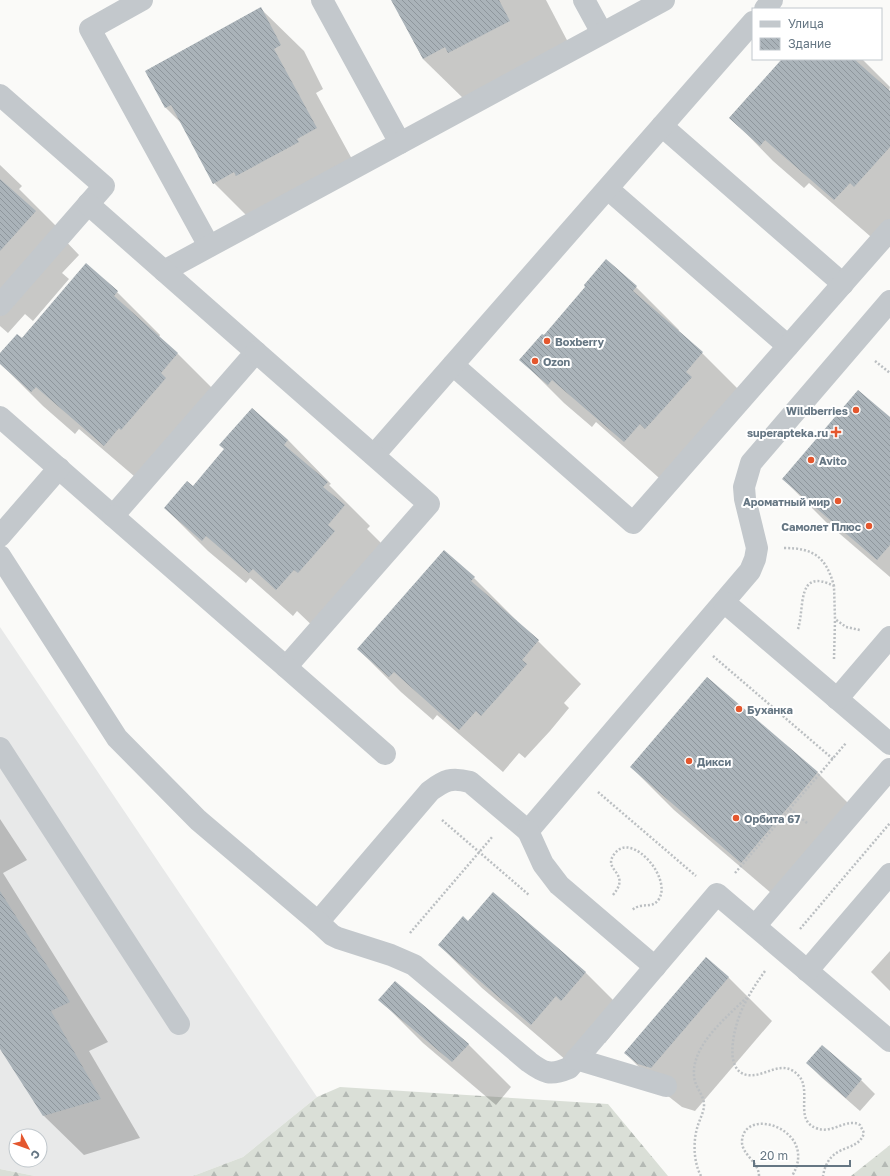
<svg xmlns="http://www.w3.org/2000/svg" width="890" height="1176" viewBox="0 0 890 1176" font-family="'Golos Text',sans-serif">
<defs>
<pattern id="forest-firs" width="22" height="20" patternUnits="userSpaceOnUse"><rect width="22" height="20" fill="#dadfd7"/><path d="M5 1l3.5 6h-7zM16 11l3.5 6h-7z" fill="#b4b9b4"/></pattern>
<pattern id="building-back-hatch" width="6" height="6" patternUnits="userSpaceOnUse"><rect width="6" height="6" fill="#aab3b9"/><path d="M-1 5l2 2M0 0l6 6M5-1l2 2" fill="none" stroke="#8e969c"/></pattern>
</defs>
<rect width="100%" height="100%" fill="#fafaf8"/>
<path fill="#e8e9e9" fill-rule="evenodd" d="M0 627 317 1097 243 1157 193 1176H35L0 1169ZM16 1136H40V1160H16Z"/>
<g fill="url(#forest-firs)">
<path d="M340 1087 608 1104 668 1176H193L243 1157 317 1097Z"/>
<path d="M890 1145V1176H851Z"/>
<path d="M0 1169 35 1176H0Z"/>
</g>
<g fill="#0003">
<path d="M392 0H546L570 46 467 102 423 59Z"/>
<path d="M260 8 304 51 323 89 316 93 359 172 257 226 214 183 182 124 166 108 146 71Z"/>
<path d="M782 59H862L890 87 889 91 890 92V229L878 243 809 183 804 188 773 161 730 117 753 91 754 92Z"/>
<path d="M0 165 22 186 19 189 60 230 58 233 79 255 62 273 69 279 33 321 25 314 8 333 0 326Z"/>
<path d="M86 265 117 292 160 335 159 337 178 354 221 397 148 488 79 429 75 434 43 406 0 363Z"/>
<path d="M636 287 679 330 678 332 702 353 745 396 667 485 596 422 592 427 564 403 521 360 544 336Z"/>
<path d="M252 409 288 440 331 484 329 485 370 526 367 529 387 549 320 633 297 611 293 616 250 578 246 583 208 551 165 508 193 487 226 450Z"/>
<path d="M890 419V577L826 522 783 479Z"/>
<path d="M474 578 517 621H516L538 641 581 684 564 703 569 708 550 731 525 758 519 753 503 772 437 715 433 720 401 692 358 649Z"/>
<path d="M707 679 818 773 861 816 785 905 674 810 631 767Z"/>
<path d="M0 819 27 860 3 873 108 1042 89 1051 140 1138 84 1155 44 1116 0 1047Z"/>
<path d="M468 922 585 972 628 1015 605 1043 599 1038 574 1067 482 988 439 945Z"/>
<path d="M890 951V991L871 972Z"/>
<path d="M706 958 729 978 772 1021 695 1111 682 1107 668 1096 625 1053Z"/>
<path d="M380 1000 468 1044 511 1087 496 1105 423 1043Z"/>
<path d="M807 1063 861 1080 875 1094 860 1111 821 1077Z"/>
</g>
<g fill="url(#building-back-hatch)">
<path d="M391 0H499L510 21 448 53 445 47 423 59Z"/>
<path d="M261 7 281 45 274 49 317 128 297 139 299 142 236 176 234 172 213 184 171 105 165 108 145 71Z"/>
<path d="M782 59H854L890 91V147L854 187 850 183 834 200 765 140 760 146 729 118Z"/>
<path d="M0 179 36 211 0 251Z"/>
<path d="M606 259 637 286 633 291 703 352 686 372 692 377 666 406 645 429 640 424 624 442 552 380 548 385 519 360 542 334 544 335 585 287 584 285Z"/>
<path d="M86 263 118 291 114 296 178 353 161 373 166 378 121 430 119 428 104 446 36 387 31 392 0 364V353L17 334 22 338Z"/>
<path d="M858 390 890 417V545L877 560 782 479Z"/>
<path d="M252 408 288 440 284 445 328 482 323 487 345 505 328 525 335 531 298 573 294 570 276 590 253 569 249 573 206 536 202 541 164 508 187 481 193 486 224 449 219 445Z"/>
<path d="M444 550 475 577 471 581 539 640 522 660 527 664 507 687 481 716 476 711 459 730 394 672 389 677 357 649Z"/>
<path d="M707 677 818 772 741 863 630 767Z"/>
<path d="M0 891 70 1002 51 1011 101 1099 43 1116 0 1049Z"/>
<path d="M493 892 586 972 561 1001 556 996 531 1025 438 945 463 916 468 921Z"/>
<path d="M706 957 729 977 651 1068 638 1064 624 1053Z"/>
<path d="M395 981 469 1044 452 1062 378 1000Z"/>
<path d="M822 1045 862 1079 846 1098 806 1063Z"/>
</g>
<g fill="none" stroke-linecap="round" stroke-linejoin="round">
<g stroke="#bbbfc2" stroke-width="2.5" stroke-dasharray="2 2" stroke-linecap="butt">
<path d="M875 361 890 373"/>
<path d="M784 548C814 548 826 557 834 586"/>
<path d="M798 629C805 607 796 567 834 586L835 619 846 627 860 630"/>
<path d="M713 656 833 759"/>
<path d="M834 659 835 620"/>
<path d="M598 792 696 876"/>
<path d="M790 809 807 823"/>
<path d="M442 820 529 895"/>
<path d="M735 873 846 743"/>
<path d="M613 895C633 871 599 871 616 852 633 833 672 878 659 899 652 910 643 901 632 910"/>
<path d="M800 929 890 823"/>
<path d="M410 933 493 836"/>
<path d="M765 971C757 982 750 993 744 1005 736 1020 721 1070 747 1075 766 1078 782 1057 799 1076 812 1091 794 1120 816 1128 832 1135 847 1117 860 1125L864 1133C858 1154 829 1141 823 1176"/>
<path d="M701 1176C693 1161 693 1140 698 1125 700 1119 703 1113 704 1107 705 1095 694 1087 694 1075 692 1045 726 1018 746 998"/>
<path d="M759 1176C759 1162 741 1154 742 1141 744 1105 820 1130 792 1176"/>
</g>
<g stroke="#c3c8cc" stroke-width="22">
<path d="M142 0 90 29 209 246"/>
<path d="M322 0 400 143"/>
<path d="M584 0 602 33"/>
<path d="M765 9 772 0"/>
<path d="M0 95 104 186 0 305"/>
<path d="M662 126 843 284"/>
<path d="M608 189 788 346"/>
<path d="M164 271 664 0"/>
<path d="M453 365 633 523 890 230"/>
<path d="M0 417 113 516 256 352 88 204"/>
<path d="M374 455 753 22"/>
<path d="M113 516 286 667 429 504 256 352"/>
<path d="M0 536 59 468"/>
<path d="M0 556 117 738 198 820 318 922 430 791C445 780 451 777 470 782L528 831 750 571 755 559 757 548 745 499 744 487 751 463 890 301"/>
<path d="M724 602 890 744"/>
<path d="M286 667 385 754"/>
<path d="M837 699 890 637"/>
<path d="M0 748 179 1024"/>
<path d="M528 831 543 864 559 885 655 967"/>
<path d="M318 922 332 935 338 938 391 955 414 965 529 1062C544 1073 550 1076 569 1068L717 894 890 1041"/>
<path d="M755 926 890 769"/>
<path d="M807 971 890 874"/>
<path d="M576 1059 666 1086"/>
</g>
</g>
<g fill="#e4572e" stroke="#fff" stroke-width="1.5">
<circle cx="547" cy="341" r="4"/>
<circle cx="535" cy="361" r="4"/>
<circle cx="856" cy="410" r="4"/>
<path d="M834 426h4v4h4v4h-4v4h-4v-4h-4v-4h4z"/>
<circle cx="811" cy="460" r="4"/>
<circle cx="838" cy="501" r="4"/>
<circle cx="869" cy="526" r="4"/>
<circle cx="739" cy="709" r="4"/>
<circle cx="689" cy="761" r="4"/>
<circle cx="736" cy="818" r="4"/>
</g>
<g text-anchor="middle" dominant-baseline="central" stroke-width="4" stroke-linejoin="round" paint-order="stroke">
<g font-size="11" font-weight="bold" fill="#657683" stroke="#fff" text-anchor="start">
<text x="555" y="341">Boxberry</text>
<text x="543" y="361">Ozon</text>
<text x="848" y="410" text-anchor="end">Wildberries</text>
<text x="828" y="432" text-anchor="end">superapteka.ru</text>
<text x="819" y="460">Avito</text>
<text x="830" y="501" text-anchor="end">Ароматный мир</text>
<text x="861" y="526" text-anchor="end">Самолет Плюс</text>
<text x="747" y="709">Буханка</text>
<text x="697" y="761">Дикси</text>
<text x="744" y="818">Орбита 67</text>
</g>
</g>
<rect x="752" y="8" width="130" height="52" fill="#ffffff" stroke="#c1c8cd"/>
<rect x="760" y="21" width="20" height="6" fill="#c3c8cc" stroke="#c1c8cd"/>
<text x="788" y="28" font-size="12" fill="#657683">Улица</text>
<rect x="760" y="38" width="20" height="12" fill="url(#building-back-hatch)" stroke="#c1c8cd"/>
<text x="788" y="48" font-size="12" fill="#657683">Здание</text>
<g transform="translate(28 1148) rotate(131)"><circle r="19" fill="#ffffff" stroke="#c1c8cd"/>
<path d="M0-3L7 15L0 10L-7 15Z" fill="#e4572e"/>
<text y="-6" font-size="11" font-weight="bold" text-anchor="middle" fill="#657683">С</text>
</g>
<path d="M754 1160v6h96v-6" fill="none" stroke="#657683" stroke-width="2"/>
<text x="760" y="1160" font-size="12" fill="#657683" stroke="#ffffff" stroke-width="3" paint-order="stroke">20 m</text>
</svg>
